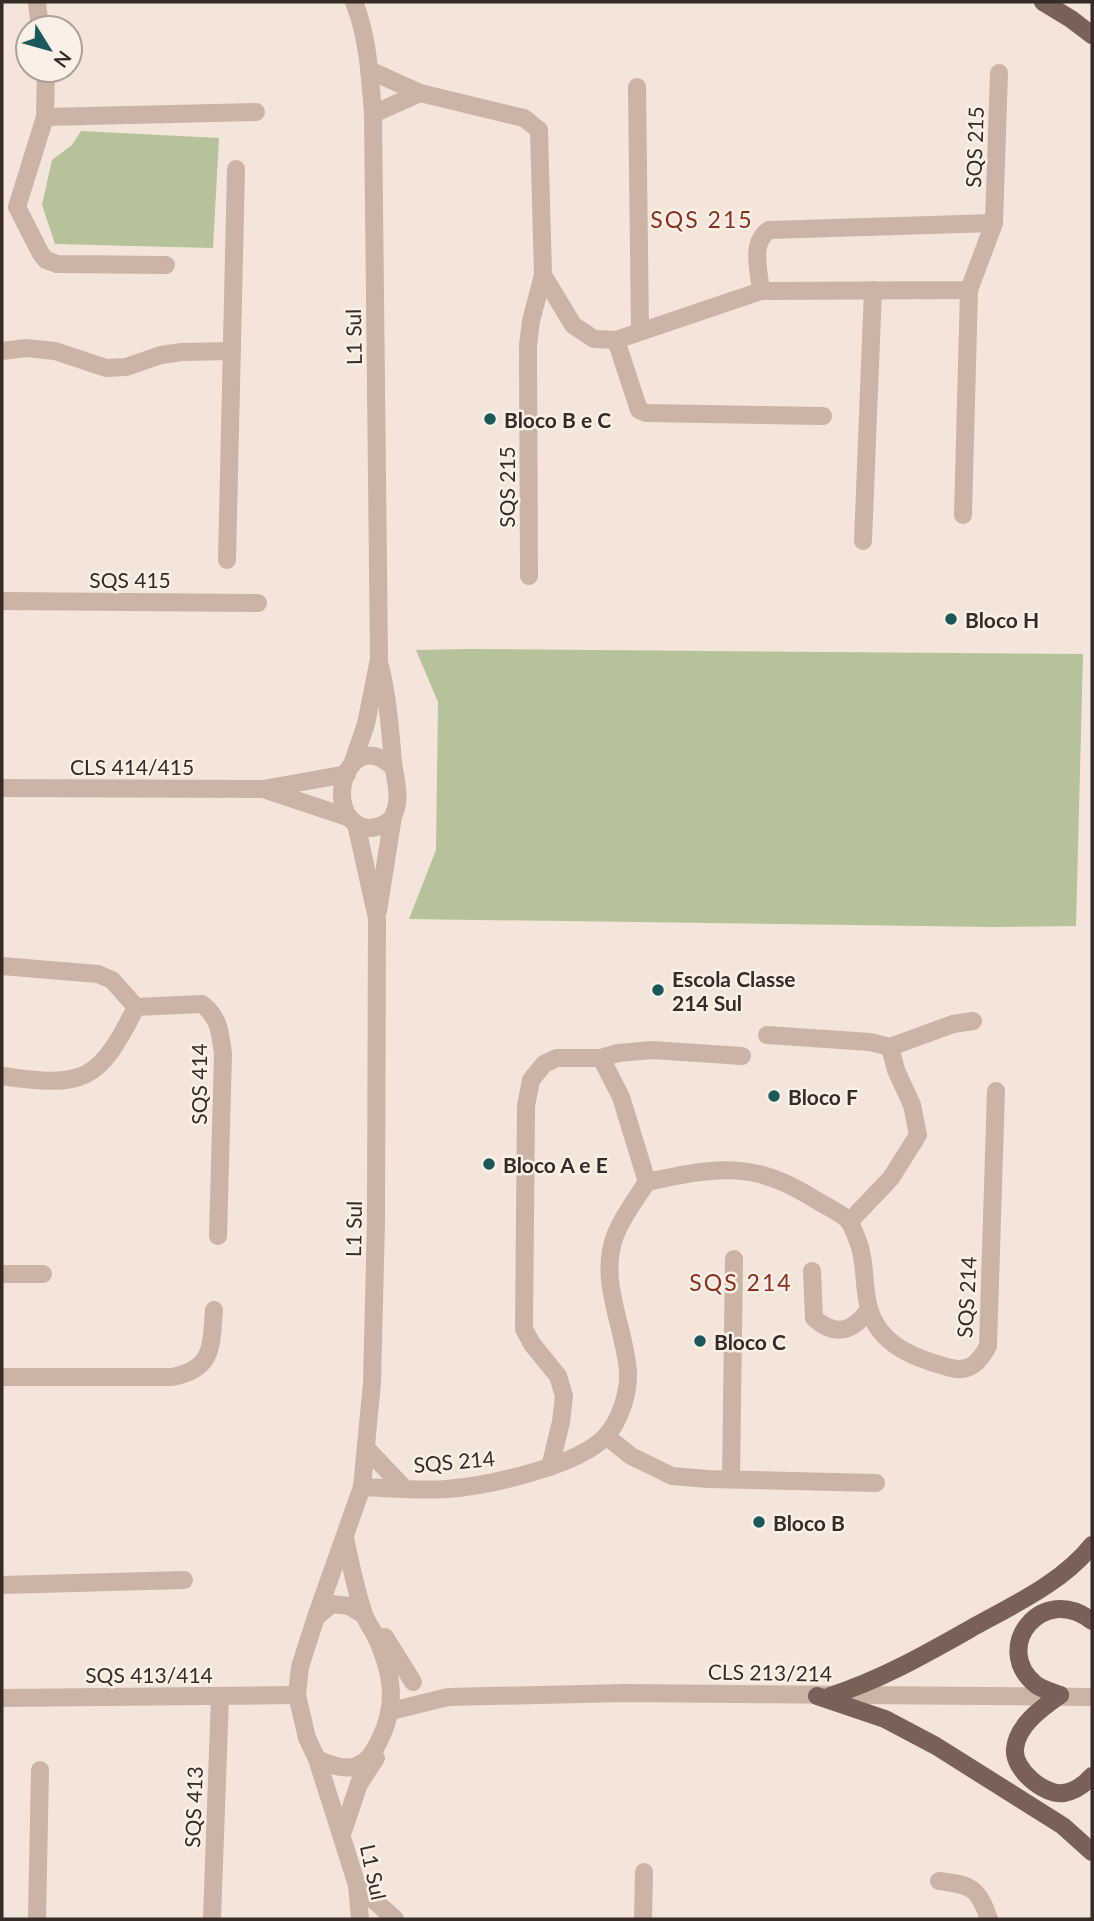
<svg xmlns="http://www.w3.org/2000/svg" width="1094" height="1921" viewBox="0 0 1094 1921" font-family="Lato,sans-serif">
<rect width="100%" height="100%" fill="#f3e5d9"/>
<g fill="#b6c299">
<path d="M81 131 219 138 213 248 55 244 42 205 52 160 72 145Z"/>
<path d="M469 649 1083 654 1076 926 992 927 409 919 436 850 438 702 416 650Z"/>
</g>
<g fill="none" stroke-linecap="round" stroke-linejoin="round">
<g stroke="#cbb4a5" stroke-width="18">
<path d="M37 2 40 28"/>
<path d="M46 70 45 117 17 207 41 254 46 260 57 264 166 265"/>
<path d="M369 70 420 93 524 118 539 130 543 275 573 325 594 339 616 340 761 291 969 290 994 223 999 73"/>
<path d="M637 87 640 331"/>
<path d="M373 114 420 93"/>
<path d="M45 117 256 112"/>
<path d="M761 291C759 270 750 243 769 230L994 223"/>
<path d="M616 340 639 410 646 413 823 416"/>
<path d="M2 351 26 348 55 351 106 368 126 367 161 355 182 352 232 351"/>
<path d="M963 515 969 290"/>
<path d="M863 541 873 290"/>
<path d="M227 560 236 169"/>
<path d="M529 576 528 345 531 321 543 275"/>
<path d="M2 601 258 603"/>
<path d="M380 666C388 698 390 729 393 762 395 779 402 799 393 816 391 821 382 826 376 827 369 829 361 828 355 823 325 802 351 727 393 767"/>
<path d="M353 762 366 724 379 659 373 114C370 77 368 36 354 2"/>
<path d="M2 788 263 789 347 774"/>
<path d="M266 790 350 818"/>
<path d="M378 911 393 816"/>
<path d="M2 966 98 974 112 980 136 1007"/>
<path d="M767 1035 870 1042 890 1047 896 1070 912 1105 918 1135 891 1178 850 1221"/>
<path d="M890 1047 953 1024 973 1021"/>
<path d="M601 1058 621 1097 647 1182"/>
<path d="M2 1076C84 1088 99 1082 136 1007L202 1004C220 1018 220 1033 223 1054L218 1236"/>
<path d="M812 1271 814 1318C836 1338 854 1331 869 1309"/>
<path d="M2 1274H43"/>
<path d="M2 1377H172C214 1369 211 1346 214 1310"/>
<path d="M606 1436 631 1456 672 1476 708 1479 876 1483"/>
<path d="M366 1448 404 1488"/>
<path d="M550 1467 561 1422 564 1396 558 1376 532 1344 524 1329 526 1106 531 1080 544 1064 557 1058H601L618 1053 652 1050 742 1056"/>
<path d="M731 1479 734 1259"/>
<path d="M362 1487C390 1488 419 1491 447 1489 487 1486 579 1466 606 1436 620 1421 629 1392 628 1372 625 1327 598 1281 615 1236 622 1217 636 1199 647 1182 717 1167 753 1160 816 1200 826 1206 839 1212 848 1220 853 1226 856 1237 859 1244 866 1264 863 1287 869 1308 879 1346 917 1359 951 1368 970 1373 980 1361 988 1346L996 1091"/>
<path d="M345 1538C350 1562 355 1587 363 1611 365 1620 371 1627 375 1635 395 1677 398 1711 373 1752 359 1774 338 1769 317 1759L307 1738 297 1695 300 1667 316 1617 332 1604 349 1606 364 1615"/>
<path d="M2 1585 184 1580"/>
<path d="M316 1617 362 1487 372 1383 376 1221 377 918 356 824"/>
<path d="M385 1637 413 1682"/>
<path d="M2 1698 297 1695"/>
<path d="M391 1711 448 1697 625 1693 1092 1697"/>
<path d="M317 1759 357 1885 360 1919"/>
<path d="M359 1784 376 1758"/>
<path d="M342 1834 362 1775"/>
<path d="M939 1881C971 1885 978 1887 989 1919"/>
<path d="M357 1885 395 1919"/>
<path d="M37 1919 40 1770"/>
<path d="M212 1919 220 1696"/>
<path d="M643 1919 644 1872"/>
</g>
<g stroke="#796157" stroke-width="18">
<path d="M1043 2 1071 19 1092 35"/>
<path d="M1060 1695C1042 1708 1017 1725 1015 1749 1013 1770 1045 1796 1064 1793 1076 1791 1084 1785 1092 1776"/>
<path d="M1060 1695C1052 1692 1041 1689 1035 1684 991 1647 1043 1582 1092 1621"/>
<path d="M817 1696 885 1719 936 1746 1063 1826 1092 1852"/>
<path d="M830 1696C880 1680 924 1655 970 1629 1011 1606 1062 1583 1092 1545"/>
</g>
</g>
<g fill="#1a585a" stroke="#faf0e6" stroke-width="2.5">
<circle cx="490" cy="419" r="7"/>
<circle cx="951" cy="619" r="7"/>
<circle cx="658" cy="990" r="7"/>
<circle cx="774" cy="1096" r="7"/>
<circle cx="489" cy="1164" r="7"/>
<circle cx="700" cy="1341" r="7"/>
<circle cx="759" cy="1522" r="7"/>
</g>
<g text-anchor="middle" dominant-baseline="central" stroke-width="5" stroke-linejoin="round" paint-order="stroke">
<g font-size="21" fill="#362b26" stroke="#faf0e6">
<text transform="translate(974 147) rotate(-88)">SQS 215</text>
<text transform="translate(353 337) rotate(-91)">L1 Sul</text>
<text transform="translate(506 487) rotate(-90)">SQS 215</text>
<text x="130" y="579">SQS 415</text>
<text x="132" y="766">CLS 414/415</text>
<text transform="translate(198 1084) rotate(-90)">SQS 414</text>
<text transform="translate(353 1229) rotate(-89)">L1 Sul</text>
<text transform="translate(966 1297) rotate(-87)">SQS 214</text>
<text transform="translate(454 1461) rotate(-5)">SQS 214</text>
<text transform="translate(770 1672) rotate(1)">CLS 213/214</text>
<text x="149" y="1674">SQS 413/414</text>
<text transform="translate(193 1807) rotate(-88)">SQS 413</text>
<text transform="translate(374 1872) rotate(78)">L1 Sul</text>
</g>
<g font-size="21" font-weight="bold" fill="#362b26" stroke="#faf0e6" text-anchor="start">
<text x="504" y="419">Bloco B e C</text>
<text x="965" y="619">Bloco H</text>
<text x="672" y="978">Escola Classe<tspan x="672" dy="24">214 Sul</tspan></text>
<text x="788" y="1096">Bloco F</text>
<text x="503" y="1164">Bloco A e E</text>
<text x="714" y="1341">Bloco C</text>
<text x="773" y="1522">Bloco B</text>
</g>
<g font-size="23" letter-spacing="2" fill="#89311c" stroke="#faf0e6">
<text x="702" y="219">SQS 215</text>
<text x="741" y="1282">SQS 214</text>
</g>
</g>
<rect width="1094" height="1921" fill="none" stroke="#362b26" stroke-width="7"/>
<g transform="translate(49 49) rotate(127)"><circle r="33" fill="#faf0e6" stroke="#aca199" stroke-width="2"/>
<path d="M0-5L12 26L0 18L-12 26Z" fill="#1a585a"/>
<text y="-10" font-size="19" font-weight="bold" text-anchor="middle" fill="#362b26">N</text>
</g>
</svg>
